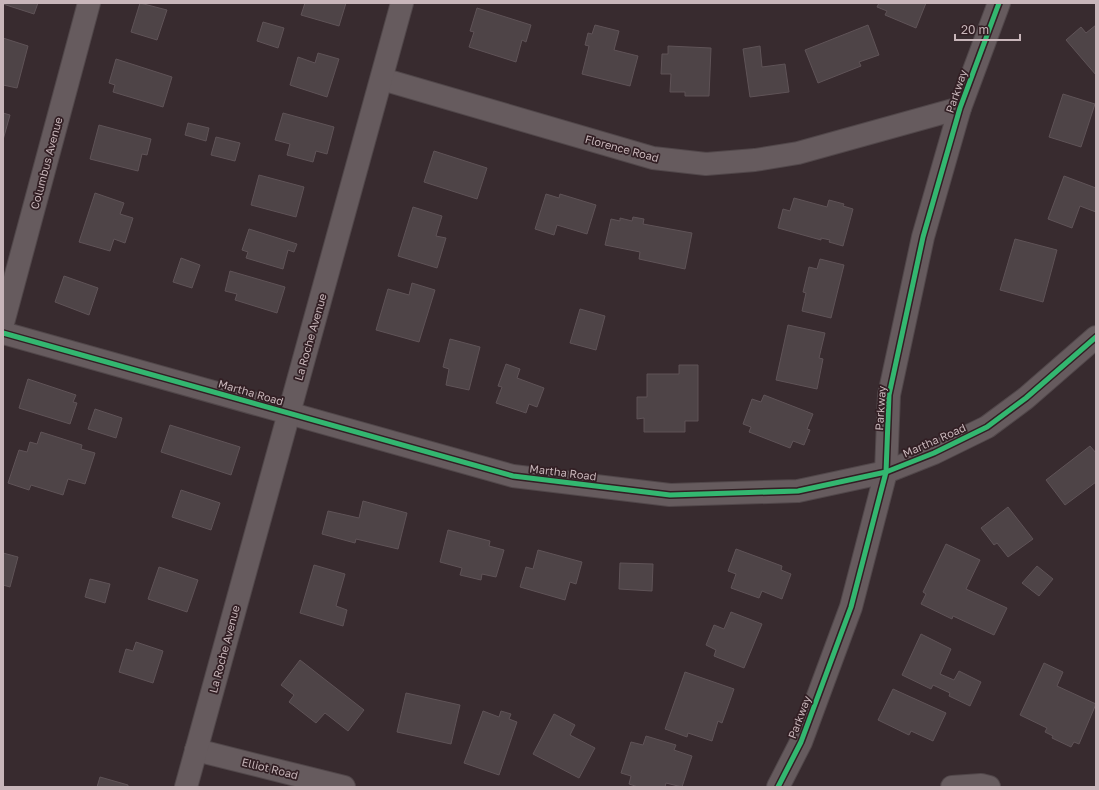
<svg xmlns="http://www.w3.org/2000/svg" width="1099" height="790" viewBox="0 0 1099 790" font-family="'Golos Text',sans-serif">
<rect width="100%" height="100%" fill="#382b2f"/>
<g fill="#4e4447" stroke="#5f5357">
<path d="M3 3H38L34 14 3 4Z"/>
<path d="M140 3 167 10 157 40 131 32Z"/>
<path d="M305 3H346L339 26 301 15Z"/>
<path d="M879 3H926L916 28 885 15 887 11 877 7Z"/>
<path d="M477 8 531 25 526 42 522 40 516 62 469 47 474 32 470 31Z"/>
<path d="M263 22 284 28 278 48 257 41Z"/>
<path d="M595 25 619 31 614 50 638 56 630 86 582 74 589 46 585 45 588 33 592 34Z"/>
<path d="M868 25 879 55 859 62 861 66 818 83 805 50Z"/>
<path d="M1096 25V75L1066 40 1081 27 1086 33Z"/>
<path d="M3 38 28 46 17 88 3 85Z"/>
<path d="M668 46 711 48 709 96H685V92H670L671 74H661L662 54H668Z"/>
<path d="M760 46 762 67 785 64 789 92 750 97 743 49Z"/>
<path d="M318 53 339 59 327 97 290 85 298 57 315 63Z"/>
<path d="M116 59 172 77 163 107 113 92 115 85 109 83Z"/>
<path d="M1063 94 1095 104 1081 147 1049 137Z"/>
<path d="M3 113 10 115 3 140Z"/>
<path d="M283 113 334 127 327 154 316 151 313 162 287 155 290 144 275 140Z"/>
<path d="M188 123 209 128 206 141 185 135Z"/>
<path d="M99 125 151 139 147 155 142 154 138 171 90 159Z"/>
<path d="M216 137 240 143 235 161 211 155Z"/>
<path d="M434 151 487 168 477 199 424 182Z"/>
<path d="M259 175 304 187 296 217 251 205Z"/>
<path d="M1064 176 1096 188V212L1080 206 1072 228 1048 219Z"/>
<path d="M95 193 124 203 120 214 133 218 125 243 114 239 110 251 79 242Z"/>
<path d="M546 194 559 198 560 194 596 205 587 234 557 225 554 235 535 229Z"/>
<path d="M794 198 827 207 829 200 844 204 843 206 853 209 843 246 829 242 830 240 821 238V240L778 228 783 209 790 211Z"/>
<path d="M413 207 442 216 436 236 446 238 437 268 398 256Z"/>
<path d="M633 217 644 219 643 224 692 233 685 269 639 259 640 252 605 245 611 219 620 221V218L632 221Z"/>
<path d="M249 229 297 244 294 252 288 250 283 269 246 258 248 252 242 250Z"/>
<path d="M1015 239 1057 250 1043 302 1000 290Z"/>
<path d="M181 258 200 265 192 288 173 282Z"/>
<path d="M820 259 844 265 831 318 802 311 806 293 803 292 809 267 817 269Z"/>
<path d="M230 271 285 287 277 313 235 300 237 294 225 291Z"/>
<path d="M64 276 98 288 89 315 55 302Z"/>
<path d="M412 283 435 290 419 342 376 330 388 289 409 295Z"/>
<path d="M580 309 605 316 596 350 570 343Z"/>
<path d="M788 325 825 333 819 358 823 359 817 389 776 380Z"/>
<path d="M450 339 480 347 469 390 446 385 449 369 443 367Z"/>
<path d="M506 364 520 369 517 378 544 388 537 407 529 404 526 413 496 403 502 387 498 386Z"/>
<path d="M679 365H698V421H685V432H644V418L637 419V397H647V374H679Z"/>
<path d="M28 379 76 395 73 402 77 403 70 424 19 408Z"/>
<path d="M764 395 813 414 807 429 810 430 804 445 793 441 790 448 749 432 751 427 743 424 752 399 761 402Z"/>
<path d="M95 409 122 418 116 438 88 429Z"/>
<path d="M170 425 240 447 231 475 161 452Z"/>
<path d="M41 432 82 445 81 449 95 453 85 484 68 479 63 495 31 485 29 490 8 483 19 450 27 452 30 442 37 444Z"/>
<path d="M1090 446 1096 453V482L1065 505 1046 480Z"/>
<path d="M181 490 220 503 211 530 172 517Z"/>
<path d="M363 501 407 513 398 549 356 539 355 543 322 534 328 511 359 518Z"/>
<path d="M1008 507 1033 539 1008 557 997 543 994 545 981 528Z"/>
<path d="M448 530 490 541 489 546 504 550 496 577 482 574 481 580 460 575 462 568 440 562Z"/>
<path d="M946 544 980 560 966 589 1007 608 994 635 953 616 952 619 921 604 926 594 923 592Z"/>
<path d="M736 549 782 566 781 570 791 574 782 599 762 591 759 598 731 588 736 574 728 571Z"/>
<path d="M538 550 582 562 576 584 570 582 565 600 520 587 526 567 533 569Z"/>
<path d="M3 553 18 557 10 587 3 585Z"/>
<path d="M620 563 653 564 652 591 619 589Z"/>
<path d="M314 565 345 574 336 606 347 610 343 626 300 613Z"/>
<path d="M1037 566 1053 579 1039 596 1022 583Z"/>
<path d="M159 567 198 580 187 612 148 599Z"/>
<path d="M90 579 110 584 105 603 85 597Z"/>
<path d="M731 612 762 624 744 668 714 656 716 650 706 645 714 625 724 629Z"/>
<path d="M921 634 951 649 940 674 954 680 959 671 981 682 970 706 949 696 950 693 933 685 931 689 902 675Z"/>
<path d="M136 642 163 651 153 683 119 672 126 649 133 651Z"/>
<path d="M300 660 364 710 348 731 325 713 316 723 289 702 294 695 281 685Z"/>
<path d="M1044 663 1063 672 1057 686 1096 704 1079 744 1074 742 1071 747 1052 738 1053 736 1045 732 1047 728 1020 715Z"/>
<path d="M685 672 734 689 722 723 718 721 712 741 688 733 687 737 665 729Z"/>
<path d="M893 689 946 713 933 741 911 731 909 735 878 720Z"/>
<path d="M406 693 460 705 451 744 397 732Z"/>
<path d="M483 711 499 717 501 711 511 714 509 719 517 722 499 775 464 763Z"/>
<path d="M554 714 575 725 570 735 595 748 579 778 533 754Z"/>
<path d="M646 736 676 745 674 750 692 756 682 787 666 783 665 787H638L629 784 631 776 621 773 631 742 643 745Z"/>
<path d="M100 777 128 785V787H97Z"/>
</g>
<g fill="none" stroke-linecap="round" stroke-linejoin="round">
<defs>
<g id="minor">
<path d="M382 79 653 158 706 164 755 160 798 153 960 108"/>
<path d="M3 323 89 3"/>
<path d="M3 333 513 476 670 495 798 491 886 472 934 453 987 427 1026 398 1096 337"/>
<path d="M196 750 344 787"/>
<path d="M186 787 402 3"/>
<path d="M778 787 801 742 851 607 886 472 889 395 923 237 960 108 999 3"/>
<path d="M952 787 981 785 989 787"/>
</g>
</defs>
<use href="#minor" stroke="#51474a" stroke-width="24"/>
<use href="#minor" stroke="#665b5e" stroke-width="22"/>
<defs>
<g id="cycleway">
<path d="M3 333 513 476 670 495 798 491 886 472 934 453 987 427 1026 398 1096 337"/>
<path d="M778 787 801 742 851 607 886 472 889 395 923 237 960 108 999 3"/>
</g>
</defs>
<use href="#cycleway" stroke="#321f24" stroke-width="8"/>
<use href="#cycleway" stroke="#33b770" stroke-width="5"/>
</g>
<g text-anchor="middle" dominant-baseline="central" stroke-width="3.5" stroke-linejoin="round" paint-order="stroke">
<g font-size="11" fill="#c8b6ba" stroke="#321f24">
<text transform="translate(956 91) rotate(-71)">Parkway</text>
<text transform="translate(622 148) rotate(15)">Florence Road</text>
<text transform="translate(46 163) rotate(-75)">Columbus Avenue</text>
<text transform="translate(310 337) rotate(-74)">La Roche Avenue</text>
<text transform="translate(251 392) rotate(16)">Martha Road</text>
<text transform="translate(880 408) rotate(-86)">Parkway</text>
<text transform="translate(934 440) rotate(-24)">Martha Road</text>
<text transform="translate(563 472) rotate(7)">Martha Road</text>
<text transform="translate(224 649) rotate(-75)">La Roche Avenue</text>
<text transform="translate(799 717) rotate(-69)">Parkway</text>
<text transform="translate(270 768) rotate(14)">Elliot Road</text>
</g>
</g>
<rect width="1099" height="790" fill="none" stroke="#c8b6ba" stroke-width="8"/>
<path d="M955 34v6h65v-6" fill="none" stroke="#c8b6ba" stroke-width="2"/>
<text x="961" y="34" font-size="12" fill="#c8b6ba" stroke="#321f24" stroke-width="3" paint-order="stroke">20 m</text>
</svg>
